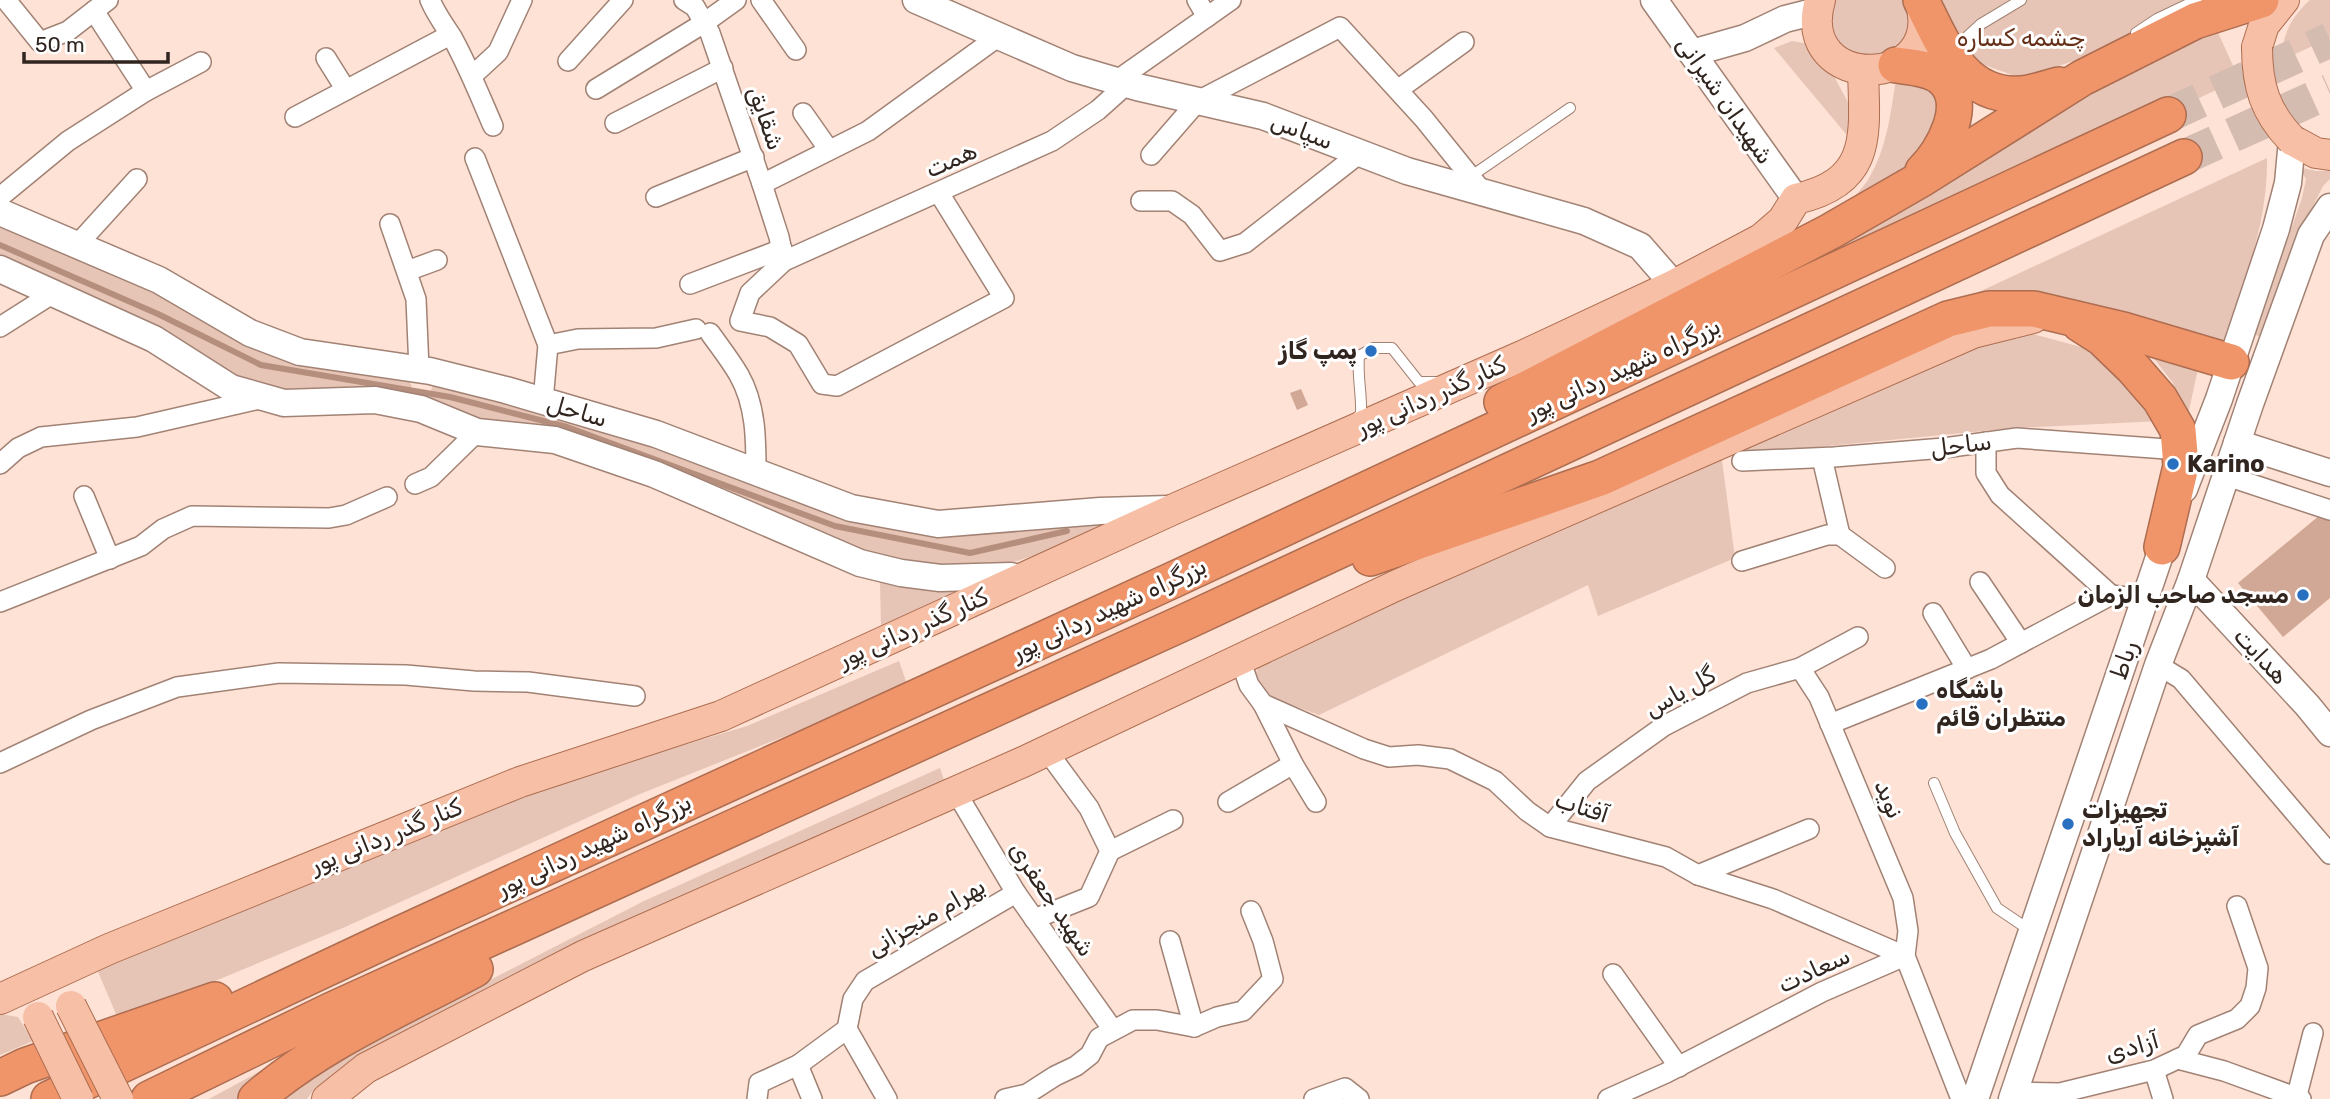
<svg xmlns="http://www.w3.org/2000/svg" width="2330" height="1099" viewBox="0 0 2330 1099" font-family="Rubik,Cairo,sans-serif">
<rect width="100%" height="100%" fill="#fee2d5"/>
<g fill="#e7c5b6">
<path d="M1832 0H1907C1918 31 1895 61 1861 56 1855 56 1848 49 1842 45 1837 41 1831 35 1830 28 1829 19 1831 9 1832 0Z"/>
<path d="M1933 0H2213L2086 57 2021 78 1973 61Z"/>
<path d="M2310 0H2330V38L2280 61C2284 34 2289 19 2310 0Z"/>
<path d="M2216 28 2239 79 2174 110 1748 292 1827 253 2052 112Z"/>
<path d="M1792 41 1809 44 1823 56 1850 106 1856 146 1774 48Z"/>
<path d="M1896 78 1936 80 1943 120 1911 169 1845 207C1853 198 1863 188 1869 178 1887 148 1891 112 1896 78Z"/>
<path d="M2267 158C2268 224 2243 286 2222 347L2046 298 1923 318Z"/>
<path d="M2299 167 2316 171H2330V179L2323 186 2310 212 2265 341 2255 334 2302 198 2306 179Z"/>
<path d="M0 225 157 294 243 343 406 377 412 386 402 398 293 395 249 383 0 263Z"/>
<path d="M2033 334 2092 350 2161 421 2015 428 1764 452 1729 449 1977 345Z"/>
<path d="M2152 356 2198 369 2186 424 2173 383Z"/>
<path d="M437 377 493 391 845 512 1104 519 1102 529 1059 548 997 567 905 568 479 427 429 407 431 390Z"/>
<path d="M1721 453 1735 558 1598 616 1588 585 1319 715 1267 696 1254 677 1260 663Z"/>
<path d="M880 582 928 587 989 586 881 627Z"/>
<path d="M899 661 908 687 640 794 345 927 119 1021 96 967 535 790 747 726Z"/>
<path d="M940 768 945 783 406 1036 315 1088 307 1099H279L363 1045 644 901Z"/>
<path d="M0 1014 18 1017 33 1041 0 1055Z"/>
<path d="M290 1055 244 1099H209Z"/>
</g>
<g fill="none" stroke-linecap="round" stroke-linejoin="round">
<path stroke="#b68e7d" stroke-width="6" d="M0 245 158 314 261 365 450 397 567 427 835 526 970 553 1067 531"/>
</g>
<g fill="#d1a896">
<path d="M1301 389 1308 405 1297 410 1290 393Z"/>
<path d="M2326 510 2330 515V598L2283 637 2238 583Z"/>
</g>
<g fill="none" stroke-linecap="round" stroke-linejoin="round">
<g stroke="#d5bcb1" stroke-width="35" stroke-dasharray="35 18" stroke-linecap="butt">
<path d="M2168 115 2330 40"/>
<path d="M2184 157 2330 91"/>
</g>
<defs>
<g id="lane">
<path d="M2136 33 2157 19 2197 0"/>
<path d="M1962 56 1968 36 1981 24 2021 0"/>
<path d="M1470 177 1570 108"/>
<path d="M1354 420 1361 414C1362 394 1357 376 1359 356L1373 348H1392L1419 382H1437"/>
<path d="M1934 783 1955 833 1997 908 2031 931"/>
</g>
<g id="street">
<path d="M6 0 40 42 68 31 108 0"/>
<path d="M430 0C436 14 444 25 452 37 468 66 480 96 493 126"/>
<path d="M684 0 695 7 710 33 762 184 779 237 784 261"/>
<path d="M761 0 796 50"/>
<path d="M1197 0 1207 17"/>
<path d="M94 11 146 91"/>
<path d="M326 58 346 90"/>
<path d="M568 61 623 0"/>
<path d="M472 76 498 52 522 0"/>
<path d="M1116 81 1231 0"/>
<path d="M596 89 704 23 736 0"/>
<path d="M1399 89 1464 42"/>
<path d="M803 113 829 150"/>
<path d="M295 117 450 35"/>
<path d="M615 123 723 68"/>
<path d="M1151 155 1198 101 1340 27 1424 119 1482 191"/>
<path d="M475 158 548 345 578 339 656 338 696 329"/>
<path d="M762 184 868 131 999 36"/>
<path d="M939 193 1004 298 837 386 822 384 798 344 770 327 740 321 750 293 784 261 1052 141 1098 110 1127 84"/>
<path d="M0 197 68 141 146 91 201 62"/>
<path d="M656 197 754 157"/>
<path d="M1141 201H1172L1192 215 1220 251 1245 243 1360 153"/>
<path d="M390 224 416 299 419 369"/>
<path d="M77 245 137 179"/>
<path d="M407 271 437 260"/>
<path d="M690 284 782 249"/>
<path d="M0 327 52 294"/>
<path d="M710 333C720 347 731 361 739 375 756 405 756 439 756 473"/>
<path d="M543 401 548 345"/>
<path d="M1986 442V473L2000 495 2111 595"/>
<path d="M1822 458 1840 535"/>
<path d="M1742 461 1834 457 1944 448 2017 438 2180 450"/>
<path d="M0 464 18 448 41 437 137 427 264 398"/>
<path d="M2227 476 2330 510"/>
<path d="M415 484 431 477 477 432"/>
<path d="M84 496 110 559"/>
<path d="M1742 561 1827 535H1840L1885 568"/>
<path d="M1980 582 2021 643"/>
<path d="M0 602 141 546 163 529 192 516 329 518 346 515 387 497"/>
<path d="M1933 613 1967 669"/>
<path d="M1240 659 1249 685 1263 704 1364 749 1389 757 1418 755 1450 759 1495 781 1527 811 1550 827 1666 857 1698 875 1773 899 1905 956"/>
<path d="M2158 665 2181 679 2330 854"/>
<path d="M1800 668 1819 697 1903 898 1908 931 1905 956 1961 1099"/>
<path d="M1263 704 1293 764 1316 802"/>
<path d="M1830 724 1991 659 2111 595 2144 599"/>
<path d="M0 763 91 720 177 687 279 673 406 675 474 681 528 682 635 696"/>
<path d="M956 792 1016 893 1113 1030"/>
<path d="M1228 802 1293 764"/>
<path d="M1550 827 1587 781 1664 726 1747 683 1800 668 1858 637"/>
<path d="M1110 851 1173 820"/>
<path d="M1698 875 1809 829"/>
<path d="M1034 919 1089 897 1110 851 1089 808 1047 751"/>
<path d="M1170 941 1194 1027"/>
<path d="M1613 974 1679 1067"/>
<path d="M847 1029 887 1099"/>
<path d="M2178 1059 2224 1071 2301 1099"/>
<path d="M798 1065 812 1099"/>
<path d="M2154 1070 2163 1099"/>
<path d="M2014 1092 2060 1093 2154 1070 2186 1055 2198 1035 2237 1019 2250 1006 2256 988 2258 968 2237 906"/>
<path d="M757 1099 759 1083 798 1065 847 1029 853 999 865 981 1016 893"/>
<path d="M1005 1099 1027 1094 1055 1076 1076 1066 1090 1055 1099 1038 1133 1020H1157L1194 1027 1217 1017 1243 1011 1273 979 1263 941 1251 911"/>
<path d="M1314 1099 1345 1088 1359 1099"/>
<path d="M1608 1099 1666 1073 1822 992 1905 956"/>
<path d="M2296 1099 2313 1033"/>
</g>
<g id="secondary">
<path d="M916 0 1072 68 1137 87 1263 116 1407 171 1584 221 1640 246 1674 285"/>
<path d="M1654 0 1796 199"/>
<path d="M1692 53 1745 38 1785 19 1817 11"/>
<path d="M0 212 159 280 250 333 300 352 430 371 506 390 656 434 851 508 938 524 1100 511 1169 509"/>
<path d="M0 269 154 339 231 388 284 403 375 400 421 409 477 432 555 440 654 474 860 563 901 573 940 578 1011 576 1022 579"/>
<path d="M2237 443 2330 473"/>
<path d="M2184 489 2219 399 2276 229 2288 183 2292 140"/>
<path d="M2191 580 2307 705 2330 733"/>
<path d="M1975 1099 2168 531"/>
<path d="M2012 1099 2158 665 2191 580 2250 404 2311 235 2330 207"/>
</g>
<g id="primary">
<path d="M1820 0C1793 94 1948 92 1920 0"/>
<path d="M2257 47 2264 25 2284 0"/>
<path d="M2292 140 2316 153 2330 155"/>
<path d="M0 999 109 949 520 782 721 716 1174 509 1522 356 1674 285 1761 239 1783 220 1796 199C1872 182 1865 136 1863 71"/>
<path d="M327 1099 366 1068 583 956 1023 762 1395 586 1973 333 2033 318"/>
</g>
<g id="highway">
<path d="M1921 0C1943 44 1963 98 2021 94 2034 93 2047 88 2059 85"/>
<path d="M1896 65C1911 67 1932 68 1943 79 1970 103 1943 152 1923 171"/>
<path d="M2080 324 2102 338 2133 368 2160 399 2178 430 2181 466 2162 547"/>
<path d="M1502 402 1831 231 1923 178 2082 78 2195 21 2261 0"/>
<path d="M1370 558 1600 478 1948 319 1989 309H2034L2123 330 2231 362"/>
<path d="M0 1078 25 1066 215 1000"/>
<path d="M49 1099 387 940 1173 580 2168 115"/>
<path d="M149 1099 330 1011 1185 622 2184 157"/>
<path d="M256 1099C320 1043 401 1009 475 969"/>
</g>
</defs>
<use href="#lane" stroke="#a18274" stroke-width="12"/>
<use href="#street" stroke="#a18274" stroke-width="22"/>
<use href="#secondary" stroke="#a18274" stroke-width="29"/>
<use href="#primary" stroke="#ad6d50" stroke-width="32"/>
<use href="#highway" stroke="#ad6d50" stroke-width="38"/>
<use href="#lane" stroke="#fff" stroke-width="10"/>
<use href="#street" stroke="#fff" stroke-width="19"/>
<use href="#secondary" stroke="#fff" stroke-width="26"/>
<use href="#primary" stroke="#f6bfa6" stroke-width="30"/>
<use href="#highway" stroke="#f0946a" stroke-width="35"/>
<defs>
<g id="primary-bridge">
<path d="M2257 47C2257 86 2265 112 2292 140"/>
<path d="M71 1006 118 1099"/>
<path d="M38 1017 78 1099"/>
</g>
</defs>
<use href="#primary-bridge" stroke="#ad6d50" stroke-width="32" stroke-linecap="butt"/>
<use href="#primary-bridge" stroke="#f6bfa6" stroke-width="30"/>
</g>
<g fill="#2a70c1" stroke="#fff" stroke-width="2.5">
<circle cx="1371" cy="351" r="7"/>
<circle cx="2173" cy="464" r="7"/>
<circle cx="2303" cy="595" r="7"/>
<circle cx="1922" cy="704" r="7"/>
<circle cx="2068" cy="824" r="7"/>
</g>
<g text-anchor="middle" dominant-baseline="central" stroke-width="6" stroke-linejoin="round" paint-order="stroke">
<g font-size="24" fill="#642f16" stroke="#fff">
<text x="2021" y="38">چشمه کساره</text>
</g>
<g font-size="24" fill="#31251f" stroke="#fff">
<text transform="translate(1725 100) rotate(55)">شهیدان شیرانی</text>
<text transform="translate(766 118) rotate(71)">شقایق</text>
<text transform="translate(1302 131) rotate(21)">سپاس</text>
<text transform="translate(951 160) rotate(-24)">همت</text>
<text transform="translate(1623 369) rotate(-25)">بزرگراه شهید ردانی پور</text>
<text transform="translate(1431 396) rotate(-24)">کنار گذر ردانی پور</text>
<text transform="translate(577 411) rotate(16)">ساحل</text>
<text transform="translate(1961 445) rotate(-7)">ساحل</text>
<text transform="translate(1109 609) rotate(-25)">بزرگراه شهید ردانی پور</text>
<text transform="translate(913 628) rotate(-24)">کنار گذر ردانی پور</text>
<text transform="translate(2261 656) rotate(47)">هدایت</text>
<text transform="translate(2124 660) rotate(-71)">رباط</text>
<text transform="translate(1680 692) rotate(-29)">گل یاس</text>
<text transform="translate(1889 799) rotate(67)">نوید</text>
<text transform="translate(1582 807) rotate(18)">آفتاب</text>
<text transform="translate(386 836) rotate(-22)">کنار گذر ردانی پور</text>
<text transform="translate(594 845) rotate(-25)">بزرگراه شهید ردانی پور</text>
<text transform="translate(1052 899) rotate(56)">شهید جعفری</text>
<text transform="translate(926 917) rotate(-30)">بهرام منجزانی</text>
<text transform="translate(1814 970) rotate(-25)">سعادت</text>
<text transform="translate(2132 1047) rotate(-16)">آزادی</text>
</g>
<g font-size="24" font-weight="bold" fill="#31251f" stroke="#fff" text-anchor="start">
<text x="1357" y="351" text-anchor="end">پمپ گاز</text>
<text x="2187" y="464">Karino</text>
<text x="2289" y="595" text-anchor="end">مسجد صاحب الزمان</text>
<text x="1936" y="690">باشگاه<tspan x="1936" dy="28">منتظران قائم</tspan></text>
<text x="2082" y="810">تجهیزات<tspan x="2082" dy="28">آشپزخانه آریاراد</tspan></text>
</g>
</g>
<path d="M24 52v10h144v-10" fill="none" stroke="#31251f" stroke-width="3.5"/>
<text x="35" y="52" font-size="21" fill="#31251f" stroke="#ffffff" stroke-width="5" paint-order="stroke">50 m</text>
</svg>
